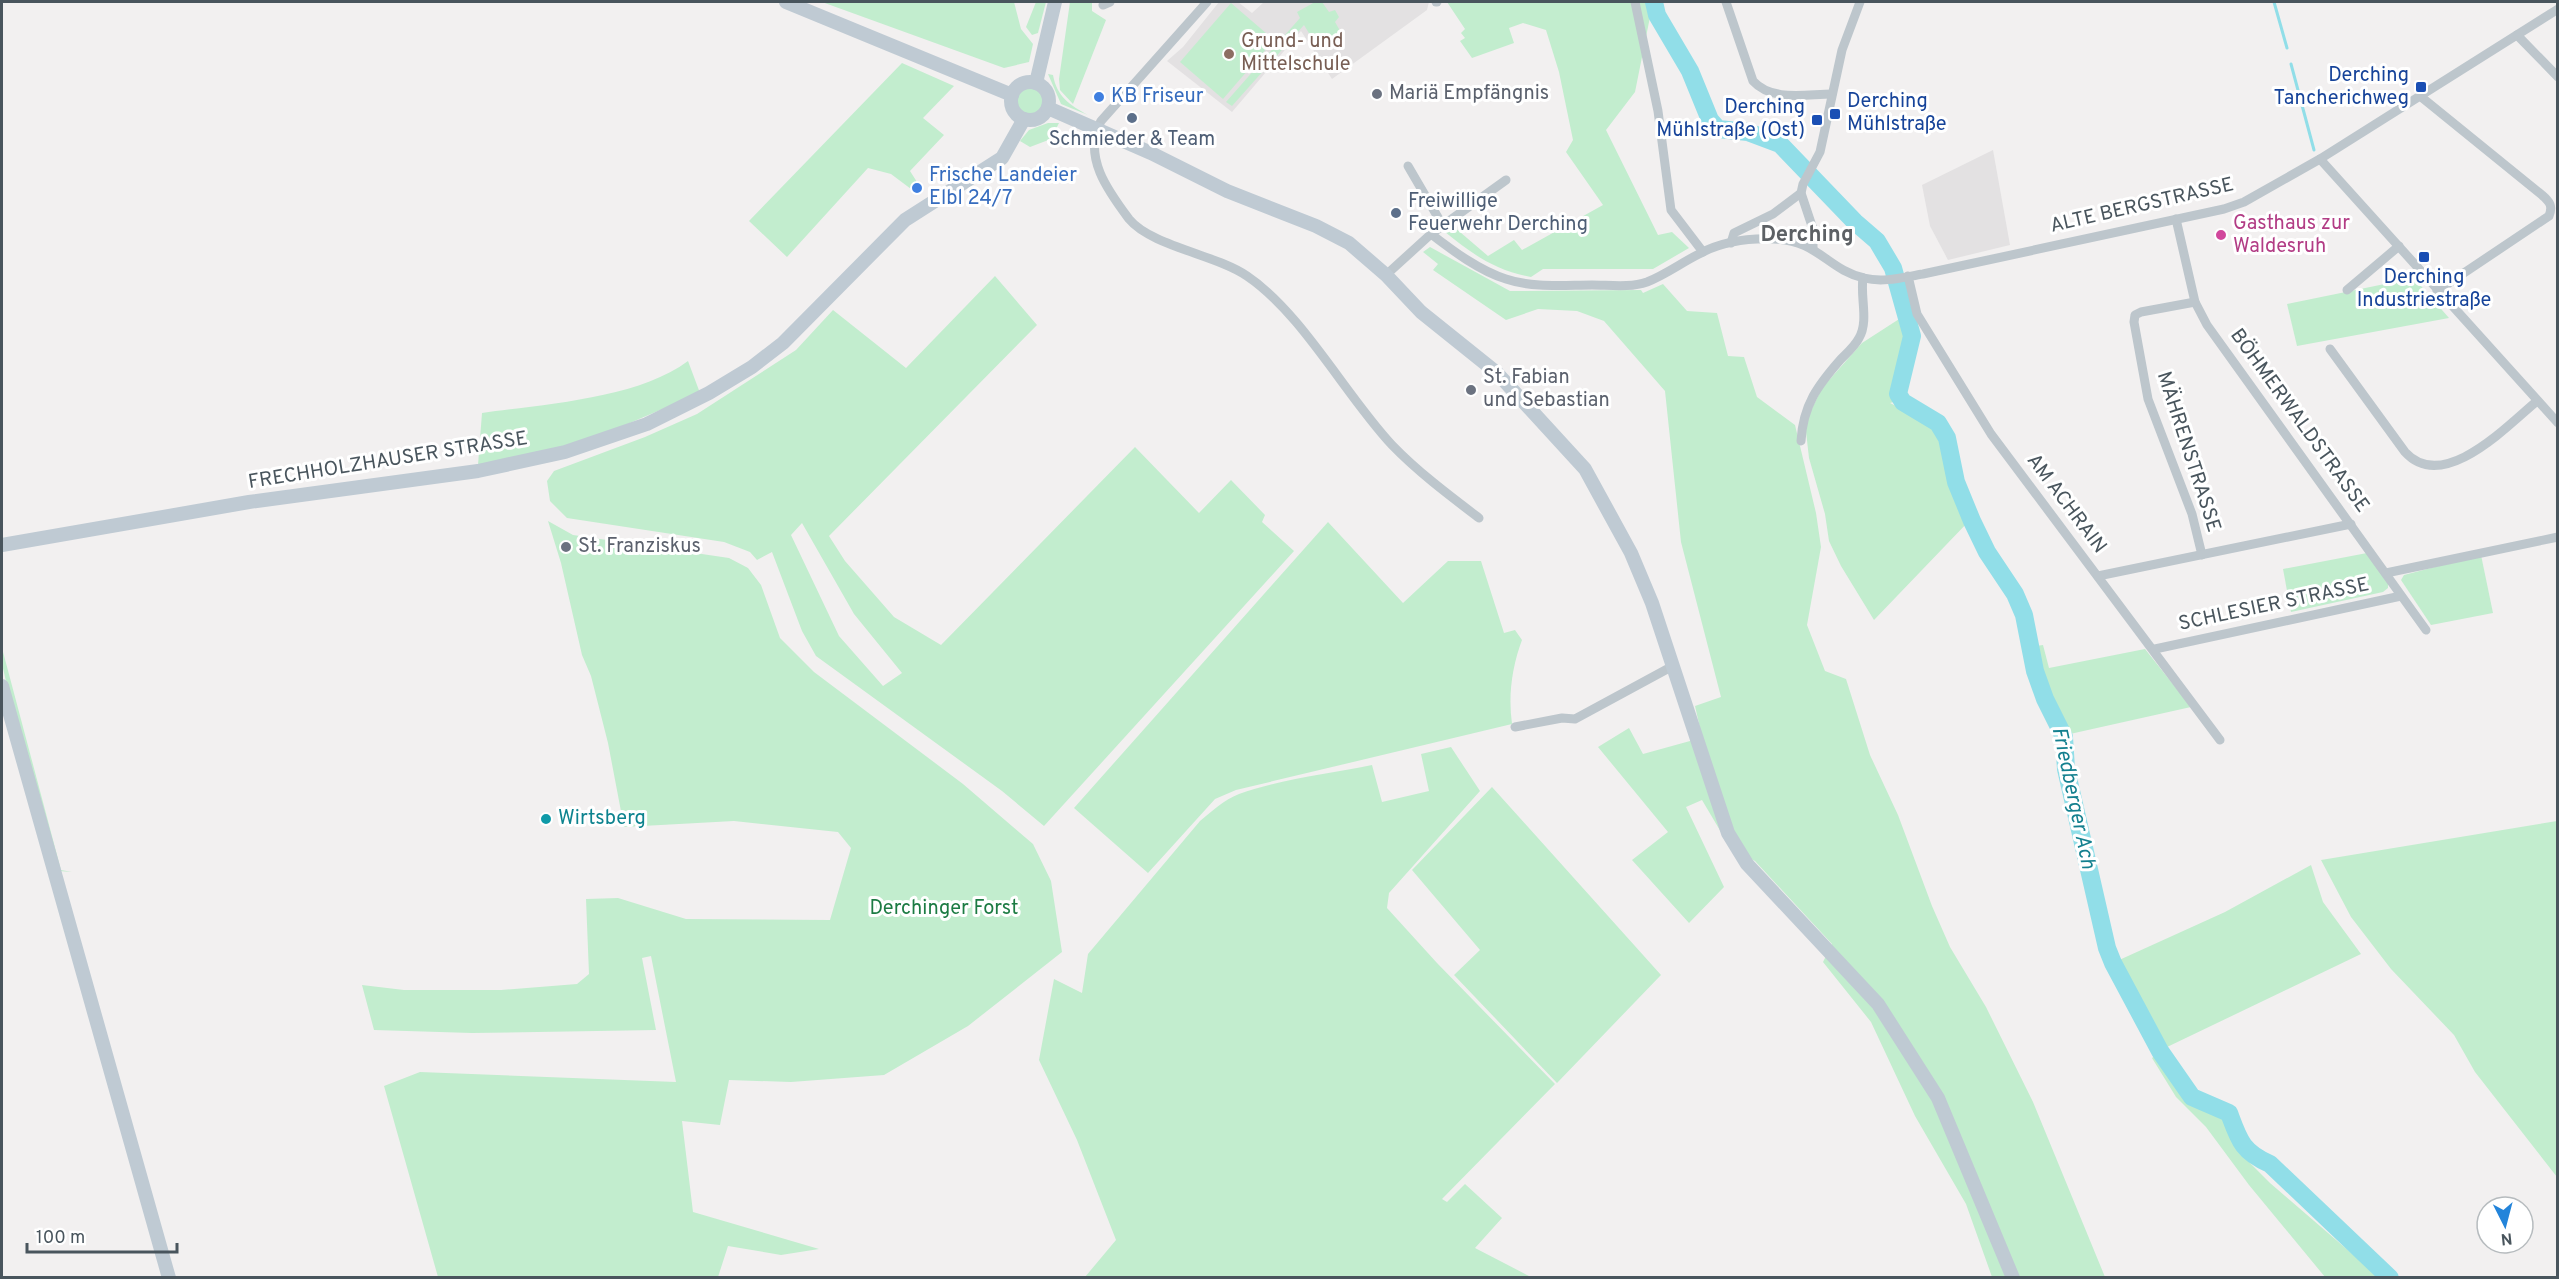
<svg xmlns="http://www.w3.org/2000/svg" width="2559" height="1279" viewBox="0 0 2559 1279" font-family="Overpass,sans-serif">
<rect width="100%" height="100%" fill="#f2f0f0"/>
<g fill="#e3e1e2">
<path d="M1219 2H1238L1252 13 1264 2H1429L1427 10 1332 79 1301 31 1232 112 1167 61 1183 47Z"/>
<path d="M1993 150 2010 245 1948 260 1930 226 1922 185Z"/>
</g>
<g fill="#c2edce" fill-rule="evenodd">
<path d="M822 2H1014L1021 29 1033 44 1029 62 1004 68Z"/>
<path d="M1036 2H1046L1038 33 1032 35 1026 27Z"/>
<path d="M1070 2H1092V11L1106 20 1073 104 1060 90 1059 79Z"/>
<path d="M1315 2H1322L1329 12 1335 10 1339 17 1335 22 1342 34 1318 48 1304 25 1232 106 1226 102 1300 18 1297 12Z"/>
<path d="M1447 2H1653L1635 92 1606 130 1658 235 1672 232 1689 248 1653 269H1543L1531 277C1496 271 1472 254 1445 232L1453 226 1488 256 1514 240 1522 250 1603 205 1566 152 1573 140 1559 72 1546 30 1523 23 1509 28 1514 43 1472 58 1460 41 1465 38 1461 33 1465 29Z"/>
<path d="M1231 3 1274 40 1223 99 1180 62Z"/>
<path d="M902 63 954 86 923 118 944 135 910 171 917 182 911 189 891 174 868 168 787 257 749 221Z"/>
<path d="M1048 74 1053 75C1057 97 1070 105 1088 115L1061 104Z"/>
<circle cx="1030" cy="101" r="14"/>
<path d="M1048 123H1059L1051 139 1030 147 1020 141 1029 130Z"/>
<path d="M1430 247 1510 291 1641 290 1643 293 1663 284 1687 311 1717 313 1728 356 1744 357 1757 397 1795 425 1816 513 1821 547 1807 625 1825 671 1846 679 1870 755 1898 815 1932 906 1950 947 1986 1007 2033 1102 2105 1277H1992L1966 1204 1915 1116 1871 1022 1823 962 1832 944 1755 861 1731 849 1702 800 1686 807 1724 887 1689 923 1632 860 1668 832 1598 747 1629 728 1643 754 1690 741 1700 728 1695 706 1721 697 1681 542 1665 391 1604 321 1577 311 1538 309 1506 320 1433 270 1438 264 1423 252Z"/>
<path d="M995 276 1037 325 829 536 845 561 894 617 941 645 1135 447 1199 513 1231 480 1265 515 1262 522 1294 551 1044 826 1002 791 816 656 802 631 772 552 757 560 750 552 724 542 567 518 550 501 547 481 554 471 645 437 697 414 796 350 833 310 906 368ZM802 523 854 614 902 673 883 686 839 636 791 535Z"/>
<path d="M2414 278 2449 318 2297 346 2287 304Z"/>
<path d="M1910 312 1916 337 1904 388 1908 398 1890 403 1936 426 1946 443 1953 479 1969 521 1874 620 1841 566 1829 541 1825 514 1809 458 1805 423 1822 388 1862 343Z"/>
<path d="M688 361 700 393 611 431 565 446 478 465 482 413C544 404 637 399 688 361Z"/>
<path d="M548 521 573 535 729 558 748 568 761 585 780 638 814 672 963 784 1033 844 1051 881 1062 952 968 1026 884 1075 791 1082 729 1080 720 1125 682 1121 693 1212 819 1249 781 1255 728 1246 718 1277H438L384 1086 420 1072 676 1082 651 956 642 958 656 1030 472 1033 374 1030 362 985 404 990H501L577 984 589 974 586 899 618 898 686 919 830 920 851 848 838 832 734 821 624 827 608 743 591 676 582 655 561 563Z"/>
<path d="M1328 522 1403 603 1448 561H1481L1504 633 1515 630 1522 640C1512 667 1508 695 1512 724L1236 790 1215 799 1148 873 1074 808Z"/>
<path d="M2367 553 2388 583V588L2383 592 2291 612 2283 569Z"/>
<path d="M2481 555 2493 613 2431 625 2401 580 2404 575Z"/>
<path d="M2043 645 2049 668 2145 649 2191 707 2070 734 2052 699 2036 646Z"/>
<path d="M2 648 61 870 72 872 59 871 17 729 2 664Z"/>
<path d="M1451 747 1480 791 1389 893 1387 908 1437 963 1555 1084 1442 1199 1447 1202 1465 1184 1502 1218 1475 1248 1531 1277H1085L1116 1240 1077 1140 1039 1060 1054 979 1082 993 1088 954 1200 821C1212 811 1224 800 1239 794 1280 779 1329 774 1372 765L1382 802 1429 791 1421 754Z"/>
<path d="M1492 787 1661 975 1557 1083 1454 975 1480 950 1412 870Z"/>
<path d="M2557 821H2558L2557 1177 2475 1072 2454 1035 2391 969 2351 917 2321 860Z"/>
<path d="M2311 865 2323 902 2361 954 2165 1048 2117 961 2225 912Z"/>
<path d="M2156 1055 2188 1100 2225 1116 2237 1150 2270 1183 2379 1277H2325L2249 1185 2206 1127 2176 1097 2152 1058Z"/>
</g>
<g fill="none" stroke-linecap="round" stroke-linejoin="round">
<g stroke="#91dee8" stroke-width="3">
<path d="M2274 2 2287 48"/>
<path d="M2291 64 2314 150"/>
</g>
<path stroke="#91dee8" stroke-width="18" d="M1654 2 1657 15 1690 71 1710 120 1718 129 1748 132 1780 144 1855 222 1877 241 1893 268 1912 336 1898 394 1903 402 1938 423 1947 438 1956 482 1972 521 1987 552 2015 594 2024 615 2035 671 2045 699 2064 737 2066 769 2107 948 2113 963 2160 1051 2192 1097 2229 1113C2239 1140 2242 1152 2270 1164L2390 1278"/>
<g stroke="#bdc6cc" stroke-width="9">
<path d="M1207 2 1101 121C1082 156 1108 191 1129 219 1151 246 1217 255 1247 276 1302 313 1346 396 1392 445 1418 472 1450 496 1479 518"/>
<path d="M1436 2H1437"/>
<path d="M1635 2 1658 111 1671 210 1703 252"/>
<path d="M1726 2 1753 81C1772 102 1806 94 1832 94"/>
<path d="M1103 5 1110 2"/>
<path d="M2517 35 2558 77"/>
<path d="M2420 96 2542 195C2550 202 2553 206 2549 216L2437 291"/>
<path d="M2320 159 2558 423"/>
<path d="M1408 166 1443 226"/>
<path d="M2176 219 2195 302 2207 325 2426 630"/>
<path d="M1431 234C1453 251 1480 271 1506 279 1532 288 1564 285 1592 285 1609 285 1630 288 1647 282 1665 275 1681 263 1699 254 1721 242 1749 238 1774 239 1818 240 1828 270 1864 278 1884 283 1904 277 1923 274L2224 209 2244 202 2320 159 2558 9"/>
<path d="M1731 243 1734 233 1773 214 1801 193"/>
<path d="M1813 248V229L1801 193 1803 184 1820 152 1842 50 1860 2"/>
<path d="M1386 275 1431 234 1506 180"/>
<path d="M1908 276 1917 314 1991 434 2220 740"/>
<path d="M2347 290 2399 246"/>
<path d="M2195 302 2141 312 2135 315 2134 322 2148 399 2192 514 2202 555"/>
<path d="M2330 349 2405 452C2443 494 2507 426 2537 401"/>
<path d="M1801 441C1803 405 1818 385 1841 359 1847 353 1855 346 1859 338 1869 321 1860 297 1863 278"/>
<path d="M2386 573 2558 537"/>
<path d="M2098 576 2351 524"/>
<path d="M2155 649 2401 596"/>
<path d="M1515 727 1562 718 1575 719 1671 667"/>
</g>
<g stroke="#bfcad3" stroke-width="14">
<path d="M786 2 1012 95"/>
<circle cx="1030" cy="101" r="19"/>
<path d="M1036 83 1055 2"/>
<path d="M1048 108 1151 153 1227 191 1316 226 1349 243 1386 275 1421 312 1497 373 1585 469 1631 553 1652 603 1728 833 1747 864 1878 1004 1938 1098 2013 1278"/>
<path d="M2 545 249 502 478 471 565 452 647 424 709 393 752 367 783 343 905 220 1002 158 1024 119"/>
<path d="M2 686 169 1278"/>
</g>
</g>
<circle fill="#8d6e63" stroke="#fff" stroke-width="2" cx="1229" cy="54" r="6"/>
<g fill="#1a4fb4" stroke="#fff" stroke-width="2">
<rect x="2415" y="81" width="12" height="12" rx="3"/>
<rect x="1829" y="108" width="12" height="12" rx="3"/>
<rect x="1811" y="114" width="12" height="12" rx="3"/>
<rect x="2418" y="251" width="12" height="12" rx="3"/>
</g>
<g fill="#6b7280" stroke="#fff" stroke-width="2">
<circle cx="1377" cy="94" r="6"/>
<circle cx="1471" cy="390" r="6"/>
<circle cx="566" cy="547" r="6"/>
</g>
<g fill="#3f7fe0" stroke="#fff" stroke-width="2">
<circle cx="1099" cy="97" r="6"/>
<circle cx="917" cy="188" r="6"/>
</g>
<g fill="#5c6f8a" stroke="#fff" stroke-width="2">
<circle cx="1132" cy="118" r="6"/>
<circle cx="1396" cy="213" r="6"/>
</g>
<circle fill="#d1479c" stroke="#fff" stroke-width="2" cx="2221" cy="235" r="6"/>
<circle fill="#0f9aa8" stroke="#fff" stroke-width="2" cx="546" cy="819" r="6"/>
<g text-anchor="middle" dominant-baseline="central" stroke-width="6" stroke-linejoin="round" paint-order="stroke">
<g font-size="20" fill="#785e54" stroke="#fff" text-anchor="start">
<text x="1241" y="42">Grund- und<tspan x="1241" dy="23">Mittelschule</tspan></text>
</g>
<g font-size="20" fill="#164399" stroke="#fff" text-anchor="end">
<text x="2409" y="76">Derching<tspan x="2409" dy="23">Tancherichweg</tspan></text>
<text x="1847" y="102" text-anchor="start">Derching<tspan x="1847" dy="23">Mühlstraße</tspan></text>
<text x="1805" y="108">Derching<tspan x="1805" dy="23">Mühlstraße (Ost)</tspan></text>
<text x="2424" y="278" text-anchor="middle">Derching<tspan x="2424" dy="23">Industriestraße</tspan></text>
</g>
<g font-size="20" fill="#5b616d" stroke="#fff" text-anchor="start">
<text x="1389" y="94">Mariä Empfängnis</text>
<text x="1483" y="378">St. Fabian<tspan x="1483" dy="23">und Sebastian</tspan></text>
<text x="578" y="547">St. Franziskus</text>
</g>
<g font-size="20" fill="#366cbe" stroke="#fff" text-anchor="start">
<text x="1111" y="97">KB Friseur</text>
<text x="929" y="176">Frische Landeier<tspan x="929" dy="23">Elbl 24/7</tspan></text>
</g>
<g font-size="20" fill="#4e5e75" stroke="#fff">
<text x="1132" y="140">Schmieder &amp; Team</text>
<text x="1408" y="202" text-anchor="start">Freiwillige<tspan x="1408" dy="23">Feuerwehr Derching</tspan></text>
</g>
<g font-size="20" fill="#49555d" stroke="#fff">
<text transform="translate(2142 206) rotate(-13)">ALTE BERGSTRASSE</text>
<text transform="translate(2299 421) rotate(54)">BÖHMERWALDSTRASSE</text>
<text transform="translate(2188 452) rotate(72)">MÄHRENSTRASSE</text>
<text transform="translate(388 461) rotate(-9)">FRECHHOLZHAUSER STRASSE</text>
<text transform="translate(2066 504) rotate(53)">AM ACHRAIN</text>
<text transform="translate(2274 605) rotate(-12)">SCHLESIER STRASSE</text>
</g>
<g font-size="20" fill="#b23c85" stroke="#fff" text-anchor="start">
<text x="2233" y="224">Gasthaus zur<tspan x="2233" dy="23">Waldesruh</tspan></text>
</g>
<g font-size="20" fill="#0d838f" stroke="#fff" text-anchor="start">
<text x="558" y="819">Wirtsberg</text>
</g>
<g font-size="20" fill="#1c7b43" stroke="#fff">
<text x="944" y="909">Derchinger Forst</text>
</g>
<g font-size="21" font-style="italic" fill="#14808f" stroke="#fff">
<text transform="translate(2073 798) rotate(78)">Friedberger Ach</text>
</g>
<g font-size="22" font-weight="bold" fill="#5d6165" stroke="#fff">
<text x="1807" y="235">Derching</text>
</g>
</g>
<rect width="2559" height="1279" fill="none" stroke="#49555d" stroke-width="6"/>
<g transform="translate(2505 1225) rotate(174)"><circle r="28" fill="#ffffff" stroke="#b6bbbe" stroke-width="1.5"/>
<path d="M0-4.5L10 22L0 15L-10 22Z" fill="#2384da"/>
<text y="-9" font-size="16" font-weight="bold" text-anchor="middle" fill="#49555d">N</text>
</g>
<path d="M27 1243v9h150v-9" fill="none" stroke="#49555d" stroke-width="3"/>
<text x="36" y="1243" font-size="18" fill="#49555d" stroke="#ffffff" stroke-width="4.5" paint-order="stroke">100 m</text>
</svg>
